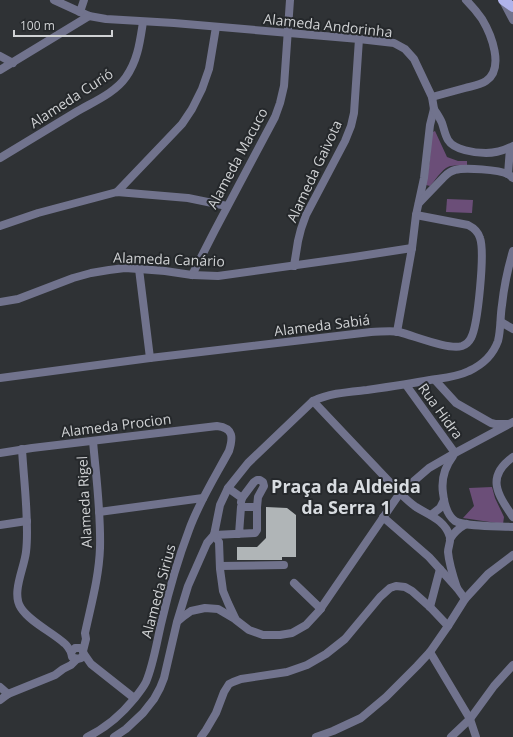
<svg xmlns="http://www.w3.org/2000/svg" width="513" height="737" viewBox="0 0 513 737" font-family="'Open Sans',sans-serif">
<rect width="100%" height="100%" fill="#2f3235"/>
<g fill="#6b4e78">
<path d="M435 131 447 157 458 161H467V165C462 165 456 165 451 166 443 167 435 181 430 186L426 185 430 159 431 133Z"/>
<path d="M447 199 473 200 472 213 446 212Z"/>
<path d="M492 487 495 498 504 517 503 524 463 518 474 506 469 488Z"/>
</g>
<path fill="#b0b5b7" d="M266 507 287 508 296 515V557H282V560H237V547H257L266 538Z"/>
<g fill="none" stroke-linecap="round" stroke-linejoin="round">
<g stroke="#71738d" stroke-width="8">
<path d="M54 0 89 16 106 19 174 23 359 39 394 43 405 49 414 59 432 97 434 109 430 125 424 178 416 215 412 248 397 332"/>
<path d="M503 1 513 20"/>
<path d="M80 12 84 0"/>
<path d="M0 56 13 63"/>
<path d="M0 70 89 16"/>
<path d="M432 97C443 94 454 91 465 88 472 86 480 85 486 81 505 68 491 34 482 19 477 12 472 6 466 0"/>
<path d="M434 109C437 114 440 118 442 123 444 129 445 135 448 140 454 150 475 153 486 153 495 153 505 150 513 146"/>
<path d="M0 158C25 143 51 127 76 112 93 102 115 93 126 77 138 60 140 41 143 22"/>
<path d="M508 174 510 148"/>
<path d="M117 192 182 124 192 109 202 89 209 69 216 27"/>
<path d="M419 203 444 177C447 174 450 171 455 170 465 167 499 170 508 174 510 175 511 177 513 178"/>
<path d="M0 226 38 213 117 192 188 198 227 206"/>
<path d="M294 266 298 241 301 229 306 215 345 141 351 126 354 113 359 39"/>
<path d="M139 269 150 358"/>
<path d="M192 275 215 230 275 117 280 103 284 86 290 0"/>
<path d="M0 302 18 299 73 278 91 273 109 270 125 268 139 269 165 271 192 275 218 276 354 257 412 248"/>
<path d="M501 322 513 329"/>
<path d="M0 378 150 358 371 332C380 332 391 330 399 332 415 336 448 350 462 346 465 345 469 342 471 338 478 325 485 252 480 238 478 231 474 228 468 225L416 215"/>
<path d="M435 380 456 403 491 423 495 424H508"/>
<path d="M406 385 455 453"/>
<path d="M313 401 400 493C405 498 410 503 416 507 429 515 445 520 450 537 451 542 448 547 448 552 449 564 453 576 457 588"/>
<path d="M22 449C23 467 25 485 26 504 27 520 28 536 26 552 24 569 11 593 21 608 30 622 52 632 64 643 67 645 69 649 71 652"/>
<path d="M0 453 32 448 217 426C234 428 233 438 229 451 215 477 199 502 189 530 178 559 169 590 162 620 157 640 154 663 146 682 143 688 138 694 134 699 121 715 106 728 87 737"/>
<path d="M453 456C444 468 441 479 443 493 444 503 447 515 455 521 465 527 500 526 513 527"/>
<path d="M513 457C485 477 498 495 513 517"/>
<path d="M228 488 242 498 241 502"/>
<path d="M242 498 254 482 257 480H260L263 482 264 486 258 497 257 507"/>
<path d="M99 512 203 498"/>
<path d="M431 515 440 508 444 500"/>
<path d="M383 517 429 557 457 588 465 599"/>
<path d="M0 525 27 521"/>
<path d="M214 535 219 542 220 569 223 591 228 603 236 620 249 630 263 635H280L292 633 306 625 319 611 400 493 429 468 455 453 513 422"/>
<path d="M214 535 255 533 257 530V507H241L239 534"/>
<path d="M450 539C454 532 459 528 466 524"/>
<path d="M220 566 284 565"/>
<path d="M294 583 321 609"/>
<path d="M430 607 440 569"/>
<path d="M178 621 184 616 191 611 205 608 218 609 235 619"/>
<path d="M83 651 86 639 85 633C91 605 99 577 100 548 101 512 96 476 93 441"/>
<path d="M430 652 470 719 476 737"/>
<path d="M84 654 81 658 77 659 72 657 71 652 75 648H80L82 649 84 654 91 664 134 698"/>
<path d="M0 687 8 694"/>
<path d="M0 700 8 694 55 675 63 669 71 665 77 659"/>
<path d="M114 737 126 729 143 713 154 699 160 688 164 678 177 622 188 586 207 543 214 535 220 505 228 488 248 463 313 401C330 393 348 392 367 390 388 387 409 384 430 380 443 378 457 377 469 371 482 365 493 355 498 341 501 329 500 317 502 305 504 286 508 268 513 251"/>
<path d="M201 737 206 730 216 713 224 692 229 684 233 682 241 679 287 672 307 665 326 654 345 639 380 597 390 588 396 586 405 587 412 591 430 607 448 626"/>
<path d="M316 737 333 731 361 718 386 697 417 666 430 652 448 626 465 599 488 574 513 555"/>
<path d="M451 737 470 719 494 686 513 665"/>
</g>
<path stroke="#b0b3ea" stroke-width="10" d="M503 0 513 7"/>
</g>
<g text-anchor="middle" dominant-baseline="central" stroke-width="4" stroke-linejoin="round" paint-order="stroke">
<g font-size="14" fill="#d0d2d4" stroke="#25282b">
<text transform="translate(328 25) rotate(6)">Alameda Andorinha</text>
<text transform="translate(71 98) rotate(-33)">Alameda Curió</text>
<text transform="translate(237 158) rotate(-62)">Alameda Macuco</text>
<text transform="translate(314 171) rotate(-65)">Alameda Gaivota</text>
<text transform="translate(169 259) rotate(2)">Alameda Canário</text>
<text transform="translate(322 325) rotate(-7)">Alameda Sabiá</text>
<text transform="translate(441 411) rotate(54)">Rua Hidra</text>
<text transform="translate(116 425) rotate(-7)">Alameda Procion</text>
<text transform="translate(84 502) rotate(-93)">Alameda Rigel</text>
<text transform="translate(158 591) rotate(-75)">Alameda Sirius</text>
</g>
<g font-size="18" font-weight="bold" fill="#d8dce0" stroke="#25282b">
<text x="346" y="486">Praça da Aldeida<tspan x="346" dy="21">da Serra 1</tspan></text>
</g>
</g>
<path d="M14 30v6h98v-6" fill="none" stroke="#d0d2d4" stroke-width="2"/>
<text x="20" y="30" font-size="12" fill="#d0d2d4" stroke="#25282b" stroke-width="3" paint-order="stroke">100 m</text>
</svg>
